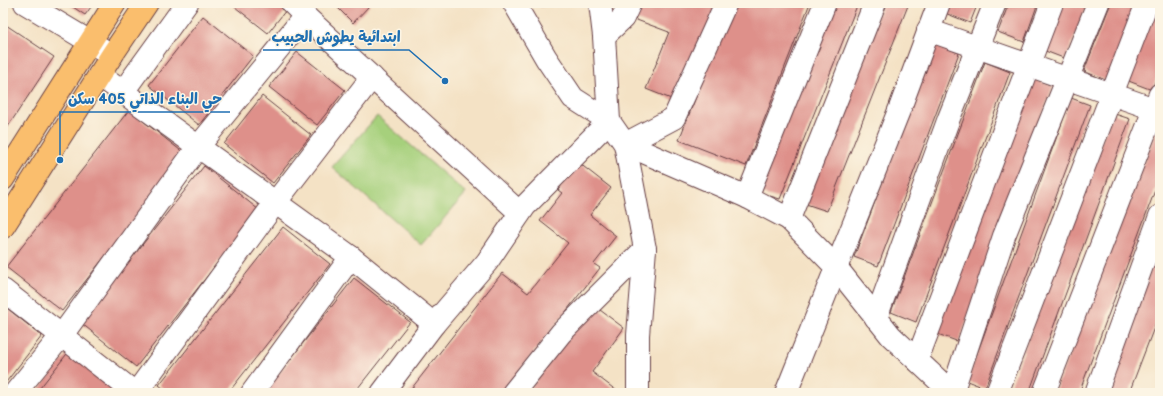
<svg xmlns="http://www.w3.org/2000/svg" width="1163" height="396" viewBox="0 0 1163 396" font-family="'Balsamiq Sans','Playpen Sans Arabic',sans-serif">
<rect width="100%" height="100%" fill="#fcf5e5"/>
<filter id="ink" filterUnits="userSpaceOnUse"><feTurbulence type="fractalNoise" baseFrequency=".025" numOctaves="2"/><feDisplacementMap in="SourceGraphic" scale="8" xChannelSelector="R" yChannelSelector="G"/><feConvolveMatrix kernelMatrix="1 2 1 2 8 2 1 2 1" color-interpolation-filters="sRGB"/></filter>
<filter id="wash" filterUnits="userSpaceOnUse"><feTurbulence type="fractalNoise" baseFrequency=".012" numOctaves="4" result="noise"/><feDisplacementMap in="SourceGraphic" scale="16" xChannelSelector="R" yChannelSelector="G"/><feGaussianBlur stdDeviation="0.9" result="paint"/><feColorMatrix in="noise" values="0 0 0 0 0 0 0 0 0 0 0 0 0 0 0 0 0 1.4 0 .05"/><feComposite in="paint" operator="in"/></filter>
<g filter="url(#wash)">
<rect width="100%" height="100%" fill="#f4e2c5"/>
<path fill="#a6d07b" stroke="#787853" d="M377 116 466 193 421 245 332 167Z"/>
<g id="blocks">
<g fill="#de908a">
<path d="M67 3H94L85 15Z"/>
<path d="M230 3H277L286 10 268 33Z"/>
<path d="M333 3H368L370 5 353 23Z"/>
<path d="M540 3H552L553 4 541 7Z"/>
<path d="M641 3H720L679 102 646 89 669 32 634 19Z"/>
<path d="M733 3H810L746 166 679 140Z"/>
<path d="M832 3H858L780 199 756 192Z"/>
<path d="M883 3H909L827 211 803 203Z"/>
<path d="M948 3H978L970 23 945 13Z"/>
<path d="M1009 3H1038L1024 42 998 32Z"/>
<path d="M1058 3H1088L1066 59 1040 49Z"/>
<path d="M1111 3H1140L1109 82 1084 71Z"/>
<path d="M1156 3H1160V69L1152 90 1126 80Z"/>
<path d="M203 16 253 56 199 125 149 85Z"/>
<path d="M3 23 54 57 3 134Z"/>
<path d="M935 44 959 53 878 266 854 257Z"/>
<path d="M297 52 345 90 317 125 269 87Z"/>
<path d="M985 62 1010 72 916 322 891 312Z"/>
<path d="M1030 77 1053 86 959 342 935 333Z"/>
<path d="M262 96 311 135 273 183 224 144Z"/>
<path d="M1071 98 1090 105 985 388 967 381Z"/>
<path d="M129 110 185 154 62 311 6 267Z"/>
<path d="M1112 113 1130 119 1029 393H1008Z"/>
<path d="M1160 121V177L1079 393H1054Z"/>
<path d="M579 163 611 188 590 215 616 236 594 264 600 268 502 393H408L502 273 528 293 568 243 540 221 562 193 558 190Z"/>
<path d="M204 166 259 210 136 367 81 323Z"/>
<path d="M283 227 330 264 228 393H169L159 385Z"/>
<path d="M1160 246V312L1129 393H1103Z"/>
<path d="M354 278 410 322 354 393H264Z"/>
<path d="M592 304 624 328 592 372 617 391 615 393H527Z"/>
<path d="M3 305 42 336 3 386Z"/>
<path d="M70 350 118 393H36Z"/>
</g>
</g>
</g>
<g filter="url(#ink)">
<use href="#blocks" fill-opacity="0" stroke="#643c42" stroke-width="1"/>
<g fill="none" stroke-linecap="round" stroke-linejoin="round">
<defs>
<g id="minor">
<path d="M25 3 112 55"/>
<path d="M292 3 305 16 520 213"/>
<path d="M600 3 604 36 609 121 625 144 645 249 638 335V393"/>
<path d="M726 3 674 118 625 144 747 197 789 219 836 267 891 336 952 393"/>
<path d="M928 30 1160 111"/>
<path d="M604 36 623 18 630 3"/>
<path d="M99 75 351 257 434 324 382 393"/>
<path d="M122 93 187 3"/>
<path d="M747 197 825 3"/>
<path d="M789 219 875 3"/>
<path d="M3 290 135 393"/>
<path d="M876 318 949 118 995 3"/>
<path d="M434 324 487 262 525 206 609 121 573 98 546 58 514 3"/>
<path d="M917 360 1052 3"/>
<path d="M15 393 62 335 198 147 305 16"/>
<path d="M136 393 275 203 372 77"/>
<path d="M252 393 351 257"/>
<path d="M513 393 561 333 645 249"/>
<path d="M786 393 900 108 939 3"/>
<path d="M952 393 1004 236 1098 3"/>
<path d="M997 393 1147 3"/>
<path d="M1044 393 1160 94"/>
<path d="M1096 393 1160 216"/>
</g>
<g id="major">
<path d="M3 179 115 3"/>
<path d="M3 227 112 55 147 3"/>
</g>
</defs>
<use href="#minor" stroke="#643c42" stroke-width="24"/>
<use href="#major" stroke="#643c42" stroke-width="24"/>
<use href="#minor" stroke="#fff" stroke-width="22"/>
<use href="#major" stroke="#fabe6d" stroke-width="22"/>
</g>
</g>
<path fill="none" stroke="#1f6fb2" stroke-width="1.5" d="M445 81L409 50H263M60 160L60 112H230"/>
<g fill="#1f6fb2" stroke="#fcf5e5" stroke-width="1.5">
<circle cx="445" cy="81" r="4"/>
<circle cx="60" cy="160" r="4"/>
</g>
<g font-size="15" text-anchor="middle" font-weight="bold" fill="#1f6fb2" stroke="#fcf5e5" stroke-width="3" stroke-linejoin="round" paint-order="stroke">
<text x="336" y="42">ابتدائية يطوش الحبيب</text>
<text x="145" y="104">حي البناء الذاتي 405 سكن</text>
</g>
<rect width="1163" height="396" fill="none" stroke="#fcf5e5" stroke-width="16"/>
</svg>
